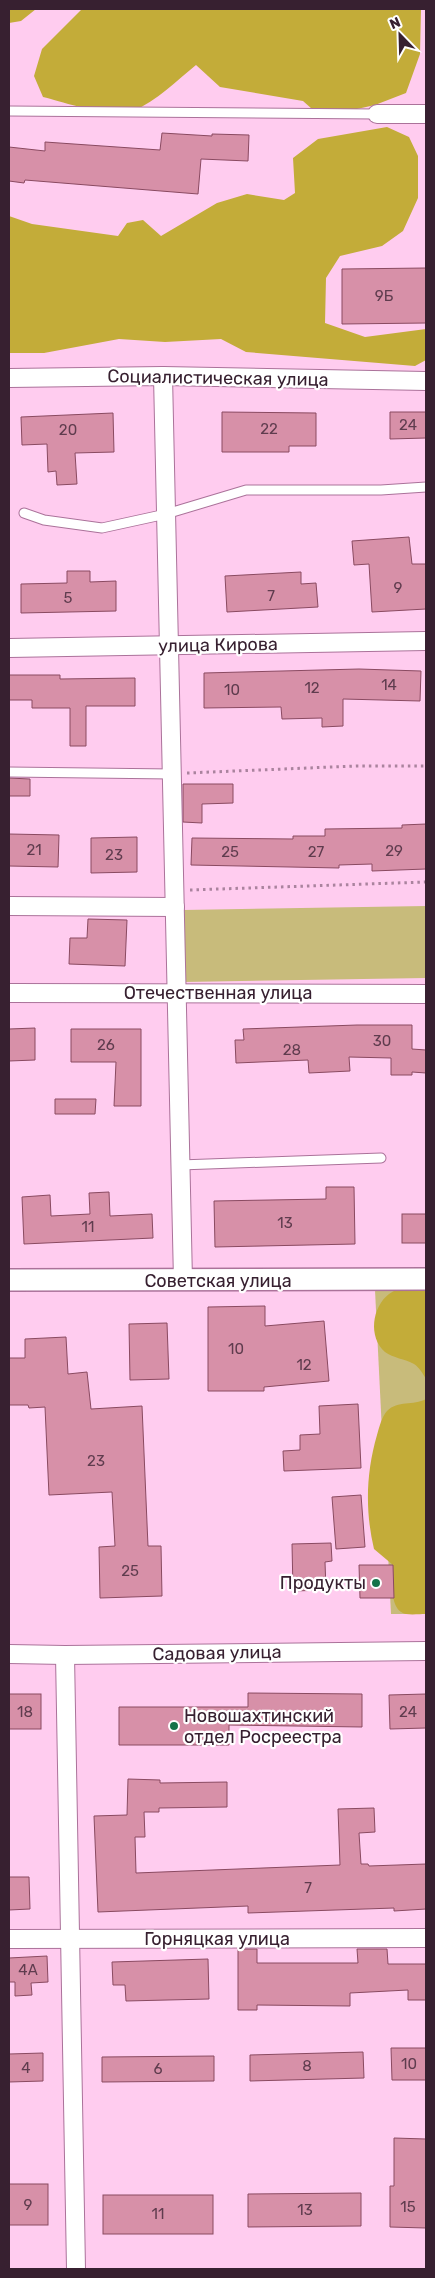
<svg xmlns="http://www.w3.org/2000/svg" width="435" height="2278" viewBox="0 0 435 2278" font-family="Rubik,sans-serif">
<rect width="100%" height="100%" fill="#ffccef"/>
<g fill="#c8bb7b">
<path d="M426 906V978L184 982 183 910Z"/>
<path d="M375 1290H426V1614H391Z"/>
</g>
<g fill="#c3ac39">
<path d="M9 9H36L21 21 9 23Z"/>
<path d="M82 9H421L420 54 406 93 375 105 321 117 303 101 220 87 196 65C176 81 157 101 133 111 114 119 63 102 43 97L34 76 42 49Z"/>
<path d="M387 127 409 137 418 156V198L403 231 382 246 340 256 326 278 325 323 365 337 426 329V360L415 366 246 352 221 339 165 342 119 339 44 353H9V216L32 224 118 236 127 223 143 220 161 236 217 203 247 194 284 200 295 193 293 158 318 139Z"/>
<path d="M426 1286V1379C423 1374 419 1367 414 1364 405 1359 393 1358 385 1352 368 1337 372 1307 389 1294 399 1286 414 1287 426 1286Z"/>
<path d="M426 1399V1614C420 1614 412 1615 406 1614 388 1610 393 1579 393 1565L374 1549C365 1511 366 1473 377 1435 379 1428 382 1416 387 1411 398 1400 413 1406 426 1399Z"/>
</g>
<g fill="#d790a8" stroke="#8a4a61">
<path d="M162 133 212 136V134L249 135 248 161 201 159 198 194 25 180 24 183 9 181V147L45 151V142L160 150Z"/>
<path d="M426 268V323L342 324V269Z"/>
<path d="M222 412 316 413V446H289V452H222Z"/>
<path d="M390 412H426V438L390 439Z"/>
<path d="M113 413 114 452 75 453 77 484 57 485 56 471 48 472 47 444 22 445 21 417Z"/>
<path d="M409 537 412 564H426V609L372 612 369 564 354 565 352 541Z"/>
<path d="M67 571H90V582L116 581V611L21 613V584L67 583Z"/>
<path d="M301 572V584L316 583 318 607 227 612 225 576Z"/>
<path d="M359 669 421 671 420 701 343 699V726L322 727V718L282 719 281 707 204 708V673Z"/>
<path d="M9 675H60V679L135 678V706H86V746H70V708H32V700H9Z"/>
<path d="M9 778 30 779V796H9Z"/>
<path d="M183 784H233V803L202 804V823L183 822Z"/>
<path d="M426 824V869L372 871V864L339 865V868L191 865 192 838 293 839V836H325V829L402 828V825Z"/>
<path d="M9 834 59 835 58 867 9 866Z"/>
<path d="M137 837V872L91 873V838Z"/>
<path d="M88 919 127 920 125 966 69 964 70 938H87Z"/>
<path d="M357 1025H412V1049L426 1050V1073L412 1072V1075H391V1058L349 1057 350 1071 309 1073 308 1060 236 1063 235 1040H244L243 1029Z"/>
<path d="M35 1028V1060L9 1061V1029Z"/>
<path d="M71 1029H141V1106H114L116 1062H71Z"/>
<path d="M55 1099H96L95 1114H55Z"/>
<path d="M326 1187H354L355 1244 215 1247 214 1201 326 1199Z"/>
<path d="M109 1192 110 1216 152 1214 153 1238 24 1244 22 1197 50 1195 51 1216 90 1214 89 1193Z"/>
<rect x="402" y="1214" width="24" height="29"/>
<path d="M265 1306V1326L324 1321 329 1381 264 1387V1391H208V1307Z"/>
<path d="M167 1323 169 1379 130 1380 129 1324Z"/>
<path d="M66 1337 68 1374 87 1372 91 1409 142 1406 148 1546H161L162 1596 100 1598 99 1547 115 1546 112 1492 49 1495 45 1407 29 1408 28 1405H9V1358H25V1339Z"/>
<path d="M358 1404 361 1468 284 1471 283 1451 300 1450V1435L320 1434 319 1406Z"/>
<path d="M361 1495 365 1547 336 1549 332 1497Z"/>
<path d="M331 1543 332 1561 325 1562 326 1590 293 1591 292 1544Z"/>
<path d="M359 1565H393L394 1598H360Z"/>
<path d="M248 1693 362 1694V1727L229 1725V1745H119V1707H248Z"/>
<rect x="9" y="1694" width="32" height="35"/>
<path d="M426 1694V1728L390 1729 389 1695Z"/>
<path d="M128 1779 160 1780V1783L227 1782V1807L159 1808V1812H144L145 1837H135L136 1873 340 1865 338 1809 374 1808 375 1832 359 1833 361 1864H368L369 1866 426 1864V1909L394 1911V1908L248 1913V1906L98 1912 94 1816 127 1815Z"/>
<path d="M9 1877H29L30 1909 9 1910Z"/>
<path d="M238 1949H257V1963H358L357 1949H387L388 1964H426V2000H408V1990L350 1993V2006L257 2005V2010H238Z"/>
<path d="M47 1956 48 1982 31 1983 32 1995 15 1996V1982H9V1958Z"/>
<path d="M208 1959 209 1999 126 2001 125 1985H113L112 1962Z"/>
<path d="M391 2048H426V2080H392Z"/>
<path d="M363 2052 364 2078 250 2081V2055Z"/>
<path d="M43 2053V2081L9 2082V2054Z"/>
<path d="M214 2056V2081L102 2082V2057Z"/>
<path d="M394 2138 426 2139V2228L390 2227V2186H394Z"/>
<rect x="9" y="2184" width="39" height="41"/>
<path d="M361 2193V2226L248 2227V2194Z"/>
<rect x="103" y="2195" width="110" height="39"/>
</g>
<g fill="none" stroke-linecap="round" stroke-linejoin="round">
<defs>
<g id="service">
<path d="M9 111 377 114"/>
<path d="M24 513 44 520 102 528 166 514 246 490H381L426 487"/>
<path d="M9 772 172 774"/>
<path d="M180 1165 381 1158"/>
</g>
<g id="minor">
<path d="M377 114H426"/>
<path d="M163 376 183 1281"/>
<path d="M9 378 163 376 426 381"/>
<path d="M9 648 426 641"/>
<path d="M9 906 175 907"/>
<path d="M9 993 426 994"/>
<path d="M9 1654 65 1655 426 1651"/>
<path d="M65 1655 76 2269"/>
<path d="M9 1939 426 1938"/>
</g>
<path id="tertiary" d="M9 1280 426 1279"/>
</defs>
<use href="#service" stroke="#ab729a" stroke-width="11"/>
<use href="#minor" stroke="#ab729a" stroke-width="20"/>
<use href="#tertiary" stroke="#ab729a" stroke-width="24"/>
<g stroke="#aa839e" stroke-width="3" stroke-dasharray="2.5 4" stroke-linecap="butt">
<path d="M187 773 356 766H426"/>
<path d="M190 890 426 882"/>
</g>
<use href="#service" stroke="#fff" stroke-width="9"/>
<use href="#minor" stroke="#fff" stroke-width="18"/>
<use href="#tertiary" stroke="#fff" stroke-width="21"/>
</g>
<g fill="#147349" stroke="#fff" stroke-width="2">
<circle cx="376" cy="1583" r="5"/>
<circle cx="174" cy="1726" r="5"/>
</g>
<g text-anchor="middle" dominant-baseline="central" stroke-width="4.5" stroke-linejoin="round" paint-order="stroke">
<g font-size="15" fill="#5f3c4e">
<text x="384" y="296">9Б</text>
<text x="408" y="425">24</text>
<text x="269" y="429">22</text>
<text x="68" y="430">20</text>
<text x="398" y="588">9</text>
<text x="271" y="596">7</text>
<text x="68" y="598">5</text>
<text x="389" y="685">14</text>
<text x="312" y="688">12</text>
<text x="232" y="690">10</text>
<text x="34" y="850">21</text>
<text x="394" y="851">29</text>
<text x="230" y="852">25</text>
<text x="316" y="852">27</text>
<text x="114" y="855">23</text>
<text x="382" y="1041">30</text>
<text x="106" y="1045">26</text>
<text x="292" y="1050">28</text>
<text x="285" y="1223">13</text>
<text x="88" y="1227">11</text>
<text x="236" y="1349">10</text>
<text x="304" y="1365">12</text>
<text x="96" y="1461">23</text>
<text x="130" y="1571">25</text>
<text x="25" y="1712">18</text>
<text x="408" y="1712">24</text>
<text x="308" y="1888">7</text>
<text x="28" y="1970">4А</text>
<text x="409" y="2064">10</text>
<text x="307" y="2066">8</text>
<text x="26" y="2068">4</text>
<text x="158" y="2069">6</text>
<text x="28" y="2205">9</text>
<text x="408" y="2207">15</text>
<text x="305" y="2210">13</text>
<text x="158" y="2214">11</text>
</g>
<g font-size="18" fill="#372030" stroke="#fff">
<text transform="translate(218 378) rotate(1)">Социалистическая улица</text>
<text transform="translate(218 645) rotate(-1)">улица Кирова</text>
<text x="218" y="993">Отечественная улица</text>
<text x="218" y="1281">Советская улица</text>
<text transform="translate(217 1653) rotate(-1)">Садовая улица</text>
<text x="217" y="1939">Горняцкая улица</text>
</g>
<g font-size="18" fill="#372030" stroke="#fff" text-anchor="end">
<text x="366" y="1583">Продукты</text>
<text x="184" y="1716" text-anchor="start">Новошахтинский<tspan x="184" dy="21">отдел Росреестра</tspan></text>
</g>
</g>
<rect width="435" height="2278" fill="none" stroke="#372030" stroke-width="20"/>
<g transform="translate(400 35) rotate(337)" stroke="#ffffff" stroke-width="4" paint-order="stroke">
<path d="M0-4L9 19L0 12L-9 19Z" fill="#372030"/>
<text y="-8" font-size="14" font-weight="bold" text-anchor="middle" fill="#372030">N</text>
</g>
</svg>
